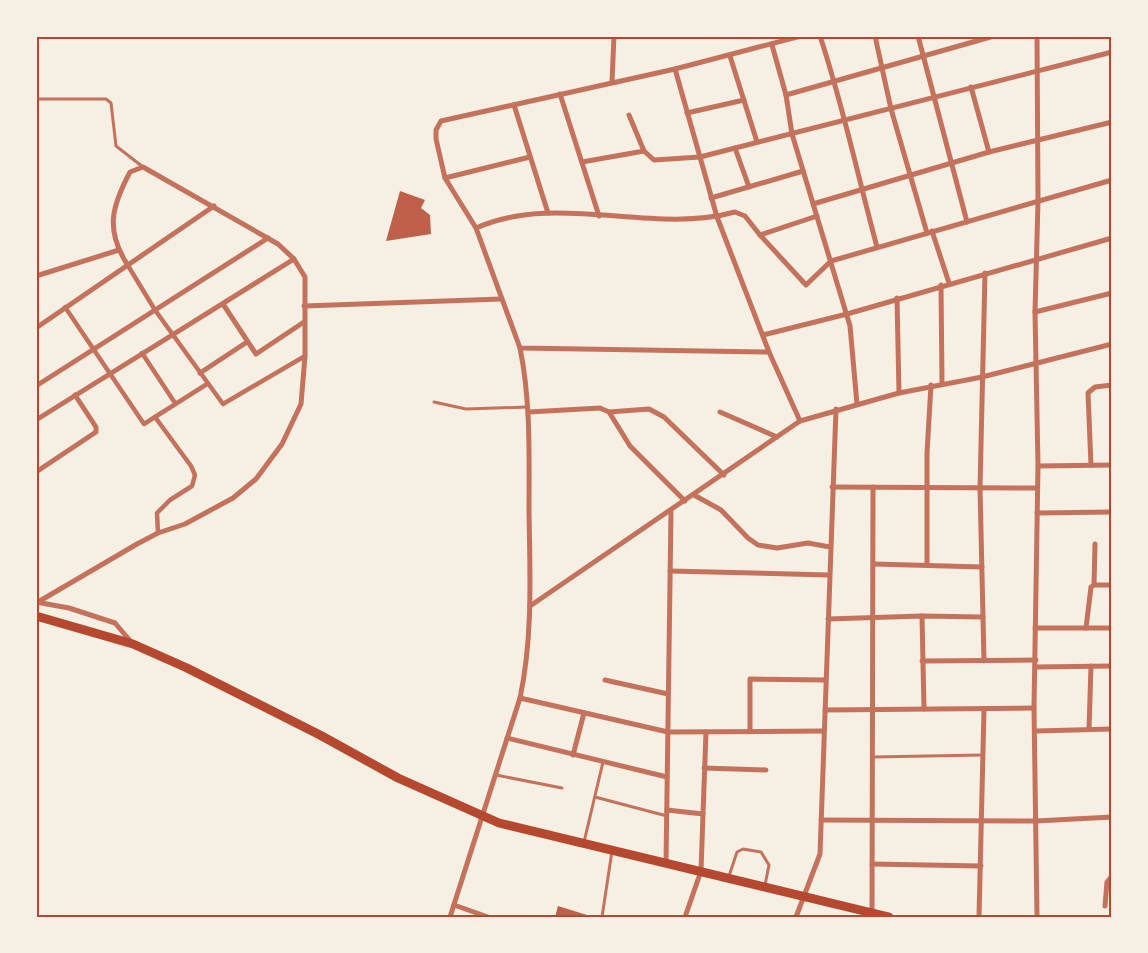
<svg xmlns="http://www.w3.org/2000/svg" width="1148" height="953" viewBox="0 0 1148 953" font-family="'Fira Sans Condensed',sans-serif">
<rect width="100%" height="100%" fill="#f6efe4"/>
<g fill="#bf614a">
<path d="M400 191 425 200 421 208 430 215 431 234 386 241Z"/>
<path d="M558 906 587 915 586 917H555Z"/>
</g>
<g fill="none" stroke-linecap="round" stroke-linejoin="round">
<g stroke="#c5725c" stroke-width="3">
<path d="M36 99H106L111 103 116 146 143 167"/>
<path d="M434 402 466 409 528 407"/>
<path d="M873 757 982 755"/>
<path d="M496 775 562 788"/>
<path d="M595 797 667 816"/>
<path d="M584 842 603 762"/>
<path d="M729 876 737 852 743 849 761 852 769 865 765 885"/>
<path d="M602 917 612 851"/>
</g>
<g stroke="#c5725c" stroke-width="4.5">
<path d="M127 264 155 310 223 404 305 356"/>
<path d="M65 307 144 424 207 384"/>
<path d="M142 353 175 403"/>
<path d="M155 417 191 466 195 475 192 486 170 500 157 513 158 533"/>
</g>
<g stroke="#c5725c" stroke-width="5">
<path d="M801 36 675 69 441 121 436 130V139L445 178 476 228 520 348 769 352 800 421 899 393 982 377 1112 344"/>
<path d="M820 36C843 105 858 177 877 247"/>
<path d="M875 36 891 109 927 233"/>
<path d="M918 36 967 222"/>
<path d="M1037 36 1038 201 1035 312 1038 466 1034 708 1037 917"/>
<path d="M772 45 786 95 792 134 850 326 857 404"/>
<path d="M730 56 757 142"/>
<path d="M675 69 717 217 769 352"/>
<path d="M612 82 614 36"/>
<path d="M971 87 989 152"/>
<path d="M560 94 599 216"/>
<path d="M786 95 994 36"/>
<path d="M514 105 548 213"/>
<path d="M687 113 744 100"/>
<path d="M629 115 644 151 654 160 700 157 1112 52"/>
<path d="M735 148 749 187"/>
<path d="M582 162 644 151"/>
<path d="M445 178 530 157"/>
<path d="M711 198 803 171"/>
<path d="M813 204 989 152 1112 122"/>
<path d="M476 228C558 192 651 235 735 212L745 216 760 235 817 216"/>
<path d="M932 231 949 283"/>
<path d="M760 235 806 285 831 261 1112 180"/>
<path d="M36 276 119 250"/>
<path d="M941 285 942 383"/>
<path d="M897 298 899 393"/>
<path d="M223 304 256 354 304 322"/>
<path d="M304 306 501 299"/>
<path d="M1035 312 1112 293"/>
<path d="M36 328 214 206"/>
<path d="M763 335 847 314 1112 238"/>
<path d="M200 373 247 342"/>
<path d="M36 386 268 238"/>
<path d="M529 412 600 408 609 412 630 446 685 501"/>
<path d="M609 412 649 409 664 417 724 475"/>
<path d="M720 412 777 437"/>
<path d="M36 420 294 259"/>
<path d="M1091 465 1088 393 1095 387 1112 385"/>
<path d="M1038 466 1112 465"/>
<path d="M36 472 96 432V427L75 395"/>
<path d="M832 487 1037 488"/>
<path d="M694 495 721 510 748 538 758 545 777 548 808 543 830 547"/>
<path d="M1037 513 1112 512"/>
<path d="M874 564 982 567"/>
<path d="M927 564V453L931 385"/>
<path d="M670 571 829 575"/>
<path d="M1094 585 1095 544"/>
<path d="M36 602 69 608 115 623 132 643"/>
<path d="M38 602 137 544 158 533 185 524 233 498 256 479 282 444 301 404 305 356V277L294 259 278 244 143 167 130 172C112 206 105 229 127 264"/>
<path d="M530 606 800 421"/>
<path d="M922 616 924 709"/>
<path d="M828 619 922 616 983 617"/>
<path d="M1035 628H1112"/>
<path d="M1086 628 1091 587 1094 585H1112"/>
<path d="M922 661 1036 660"/>
<path d="M984 661 980 488 985 273"/>
<path d="M1036 667 1112 666"/>
<path d="M605 680 668 694"/>
<path d="M520 698 668 732 824 731"/>
<path d="M825 710 1034 708"/>
<path d="M1089 729 1091 666"/>
<path d="M750 731V679L826 680"/>
<path d="M1036 731 1112 729"/>
<path d="M507 738 667 777"/>
<path d="M573 755 584 713"/>
<path d="M704 768 766 770"/>
<path d="M667 810 703 814 701 871 685 917"/>
<path d="M703 814 706 732"/>
<path d="M821 820 1036 821 1112 817"/>
<path d="M666 863 671 512"/>
<path d="M872 864 981 866"/>
<path d="M454 905 488 917"/>
<path d="M1105 906 1107 882 1112 876"/>
<path d="M872 913 873 487"/>
<path d="M450 917 520 698C533 637 530 574 529 512 529 457 531 402 520 348"/>
<path d="M796 917 820 854 836 409"/>
<path d="M979 917 984 709"/>
</g>
<path stroke="#b5482f" stroke-width="9" d="M36 616 133 644 187 668 320 735 398 778 499 823 889 917"/>
</g>
<rect width="1148" height="953" fill="none" stroke="#f6efe4" stroke-width="75"/>
<rect x="38" y="38" width="1072" height="878" fill="none" stroke="#b5482f" stroke-width="2"/>
</svg>
